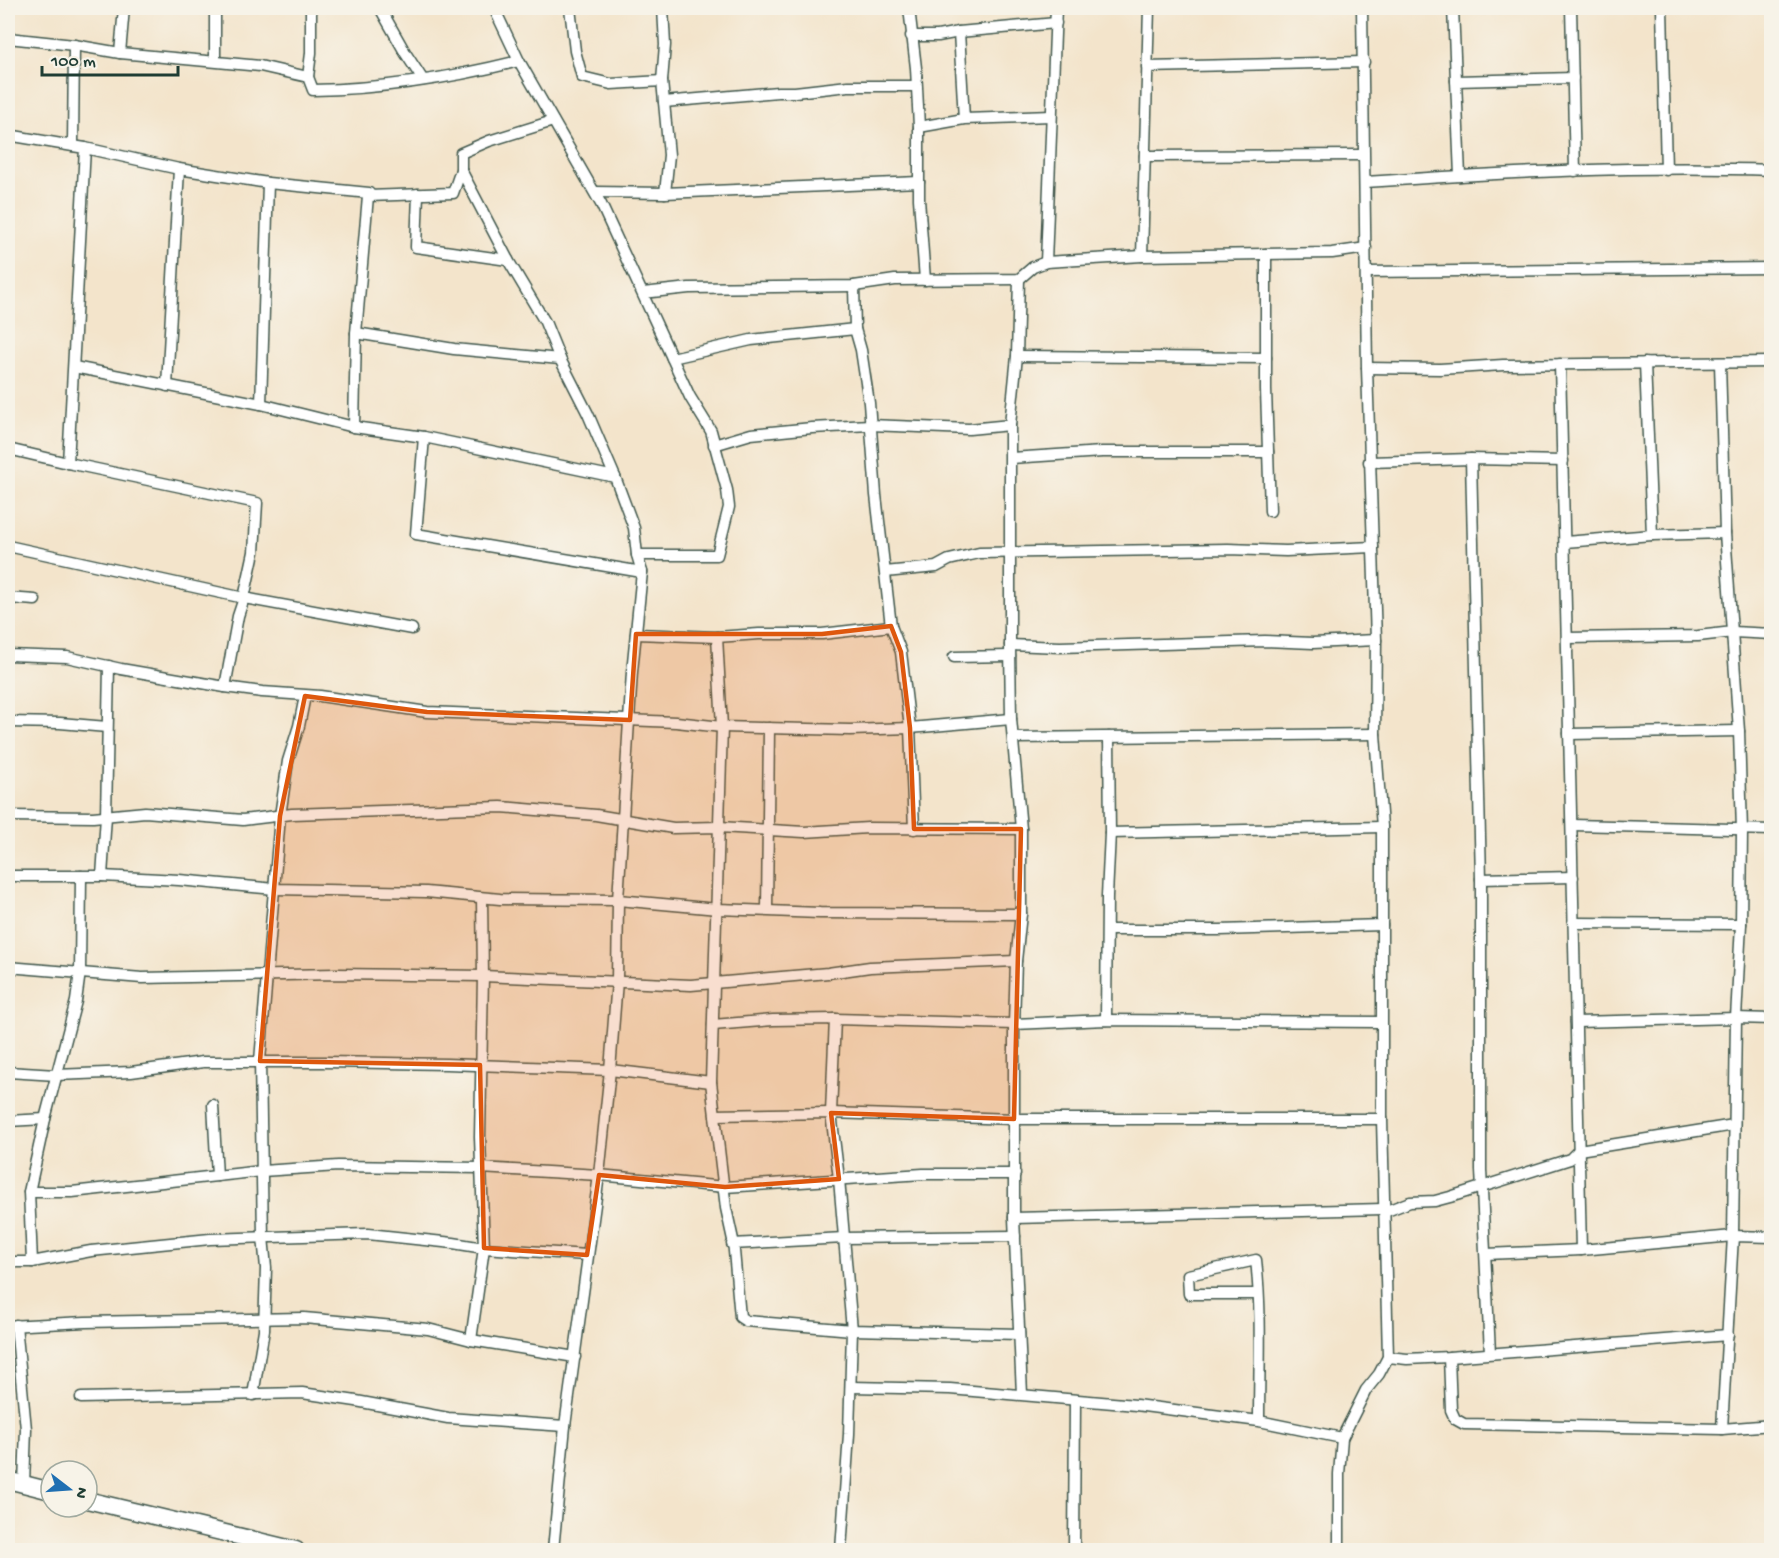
<svg xmlns="http://www.w3.org/2000/svg" width="1779" height="1558" viewBox="0 0 1779 1558" font-family="'Gochi Hand',sans-serif">
<rect width="100%" height="100%" fill="#f7f3e8"/>
<filter id="ink" filterUnits="userSpaceOnUse"><feTurbulence type="fractalNoise" baseFrequency=".0167" numOctaves="2"/><feDisplacementMap in="SourceGraphic" scale="12" xChannelSelector="R" yChannelSelector="G"/><feConvolveMatrix kernelMatrix="1 2 1 2 8 2 1 2 1" color-interpolation-filters="sRGB"/></filter>
<filter id="wash" filterUnits="userSpaceOnUse"><feTurbulence type="fractalNoise" baseFrequency=".008" numOctaves="4" result="noise"/><feDisplacementMap in="SourceGraphic" scale="24" xChannelSelector="R" yChannelSelector="G"/><feGaussianBlur stdDeviation="1.35" result="paint"/><feColorMatrix in="noise" values="0 0 0 0 0 0 0 0 0 0 0 0 0 0 0 0 0 1.4 0 .05"/><feComposite in="paint" operator="in"/></filter>
<g filter="url(#wash)">
<rect width="100%" height="100%" fill="#f3e4cb"/>
</g>
<g filter="url(#ink)">
<g fill="none" stroke-linecap="round" stroke-linejoin="round">
<defs>
<g id="minor">
<path d="M215 8V61"/>
<path d="M380 8 406 54 423 80"/>
<path d="M494 8 519 61 601 204 690 397 711 431 727 490 729 507 717 555H637L642 572 632 672 618 900 617 981 610 1070 599 1175 565 1426 553 1550"/>
<path d="M570 8 575 51 582 77 611 84 662 81"/>
<path d="M663 8 665 45 662 81 669 155 665 193"/>
<path d="M909 8 916 68 919 127V199L925 280"/>
<path d="M1453 8 1460 176"/>
<path d="M1571 8 1575 171"/>
<path d="M1662 8 1666 170"/>
<path d="M959 32 964 119 1051 116"/>
<path d="M911 36H938L959 32 1056 23"/>
<path d="M8 38 74 45 120 53 260 66 308 77 313 90C382 89 451 78 519 61"/>
<path d="M74 45 73 146 85 148 68 463 257 503 254 552 244 598 238 616 225 687"/>
<path d="M120 53 124 8"/>
<path d="M1147 67 1364 62"/>
<path d="M308 77 311 53V8"/>
<path d="M1456 81 1573 78"/>
<path d="M664 102 778 92H795L848 86H916"/>
<path d="M919 127 964 119"/>
<path d="M8 135 73 146"/>
<path d="M85 148 179 169 268 183 369 193 368 196 453 193 461 170V153L489 141 553 121"/>
<path d="M1145 156 1363 155"/>
<path d="M461 170 508 260 545 322 560 359 588 414 615 477"/>
<path d="M1365 182C1500 173 1636 165 1772 170"/>
<path d="M595 192 665 193 919 182"/>
<path d="M418 194 416 247 508 260"/>
<path d="M1266 254V390L1270 511"/>
<path d="M1142 256 1149 8"/>
<path d="M1046 262 1056 8"/>
<path d="M1366 272 1772 268"/>
<path d="M1019 279 1017 356 1010 425V645L1011 719 1021 829V914L1016 961 1014 1024V1218L1022 1394"/>
<path d="M854 286 855 329 861 350 869 403 876 495 891 626 901 652 910 728 914 829"/>
<path d="M643 293 689 288 854 286 895 280 1019 279 1033 267 1046 262 1142 256 1332 253 1366 248"/>
<path d="M356 333 454 349 560 359"/>
<path d="M1017 356 1266 358"/>
<path d="M672 358 751 340 855 329"/>
<path d="M1645 363 1652 535"/>
<path d="M1720 363 1725 533 1739 731 1742 831 1741 924 1736 1018 1733 1236 1722 1429"/>
<path d="M1560 364C1568 659 1574 955 1581 1250"/>
<path d="M74 367 261 404 354 427 424 437 615 477 634 528 637 555"/>
<path d="M1367 368 1440 369 1503 365 1772 362"/>
<path d="M167 386 179 169"/>
<path d="M261 404 268 183"/>
<path d="M354 427 356 333 368 196"/>
<path d="M424 437 416 534 642 572"/>
<path d="M714 445 751 434 812 428 870 425 969 429 1010 425"/>
<path d="M8 449 68 463"/>
<path d="M1011 458 1102 452H1268"/>
<path d="M1471 459 1481 879V1170L1490 1353"/>
<path d="M1369 462 1471 459 1563 461"/>
<path d="M1565 542 1652 535 1725 533"/>
<path d="M8 546 244 598 412 629"/>
<path d="M885 572 936 567 949 560 979 553 1228 549 1286 551 1373 547"/>
<path d="M8 598 35 600"/>
<path d="M636 634 717 637 759 634H822L891 626"/>
<path d="M717 637 722 727 711 1082 726 1208 733 1240 740 1317 746 1321 852 1330 1019 1334"/>
<path d="M1567 638 1698 636 1733 632 1772 634"/>
<path d="M1010 645 1060 647 1265 641 1313 643 1376 640"/>
<path d="M8 655 67 657 121 669 225 687 262 692 320 696 427 712 676 722 722 727 850 730 910 728 1011 719"/>
<path d="M954 657 1010 656"/>
<path d="M8 722 60 723 107 727"/>
<path d="M1569 734 1739 731"/>
<path d="M1014 738 1375 734"/>
<path d="M8 816 93 817 145 812 243 820 292 814 501 807 596 815 673 828 719 827 804 832 868 828 1021 829"/>
<path d="M1573 825 1772 830"/>
<path d="M1110 833 1382 827"/>
<path d="M8 876H102L179 880 275 889 426 892 500 899 618 900 718 909 820 913 1021 914"/>
<path d="M102 876 106 816 109 666"/>
<path d="M1481 879 1573 877"/>
<path d="M767 910 769 728"/>
<path d="M1573 923 1741 924"/>
<path d="M1108 930H1220L1382 925"/>
<path d="M8 967 142 978 336 974 483 976 691 985 828 973 870 967 1016 961"/>
<path d="M835 1019 831 1113 839 1179 852 1330 849 1434 841 1550"/>
<path d="M1106 1020 1107 896 1110 833 1109 737"/>
<path d="M1576 1022 1736 1018 1772 1019"/>
<path d="M713 1025 773 1020 835 1019 1014 1024 1106 1020 1381 1022"/>
<path d="M8 1072 56 1075 131 1072 203 1062H325L447 1064 610 1070 711 1082"/>
<path d="M213 1105 217 1176"/>
<path d="M715 1115 831 1113 1014 1119H1382"/>
<path d="M8 1121 45 1119"/>
<path d="M29 1192H72L262 1171 338 1166 481 1168 599 1175 725 1187 923 1174H1015"/>
<path d="M1384 1212 1410 1202 1435 1201 1450 1197 1570 1159 1579 1150 1734 1125"/>
<path d="M1014 1218 1383 1209"/>
<path d="M732 1244 844 1238 1015 1236"/>
<path d="M1486 1254 1581 1250 1733 1236 1772 1237"/>
<path d="M8 1262H32L91 1251 210 1239 368 1234 453 1243 484 1248 587 1255"/>
<path d="M32 1262 29 1192 45 1119 76 1001 80 972 81 876"/>
<path d="M1258 1294H1189L1188 1275 1256 1260C1262 1314 1259 1367 1259 1421"/>
<path d="M16 1325 26 1429 24 1484"/>
<path d="M8 1326 85 1322 304 1318 428 1329 471 1340 575 1357"/>
<path d="M471 1340 484 1248 480 1137 483 976 482 898"/>
<path d="M1388 1357 1407 1359 1449 1357 1728 1335"/>
<path d="M1449 1357 1451 1410 1455 1419 1464 1424 1722 1429 1772 1425"/>
<path d="M851 1387 950 1389 1136 1405 1259 1421 1342 1438"/>
<path d="M253 1395 264 1330 266 1268 263 1237 260 1061 280 816 288 761 299 726 305 696"/>
<path d="M81 1398 302 1393 356 1401 448 1418 565 1426"/>
<path d="M1074 1550 1075 1401"/>
<path d="M1339 1550V1474L1342 1438 1366 1390 1379 1374 1388 1357 1382 1119V827L1375 734 1376 640 1367 368 1362 8"/>
</g>
<g id="highway">
<path d="M8 1480 51 1491"/>
<path d="M87 1500 296 1550"/>
</g>
</defs>
<use href="#minor" stroke="#3f564b" stroke-width="13"/>
<use href="#highway" stroke="#3f564b" stroke-width="19"/>
<use href="#minor" stroke="#fff" stroke-width="10"/>
<use href="#highway" stroke="#fff" stroke-width="16"/>
</g>
</g>
<path fill="#de580e" fill-opacity="0.2" stroke="#de580e" stroke-width="4.5" stroke-linejoin="round" d="M891 626 901 652 910 728 914 829H1021L1014 1119 831 1113 839 1179 725 1187 599 1175 587 1255 484 1248 480 1065 260 1061 280 816 305 696 427 712 630 720 636 634H822Z"/>
<rect width="1779" height="1558" fill="none" stroke="#f7f3e8" stroke-width="30"/>
<g transform="translate(69 1489) rotate(107)"><circle r="28" fill="#f7f3e8" stroke="#a1aaa0" stroke-width="1.5"/>
<path d="M0-4.5L10 22L0 15L-10 22Z" fill="#1f6fb2"/>
<text y="-9" font-size="16" font-weight="bold" text-anchor="middle" fill="#1f3d34">N</text>
</g>
<path d="M42 66v9h136v-9" fill="none" stroke="#1f3d34" stroke-width="3"/>
<text x="51" y="66" font-size="18" fill="#1f3d34" stroke="#f7f3e8" stroke-width="4.5" paint-order="stroke">100 m</text>
</svg>
